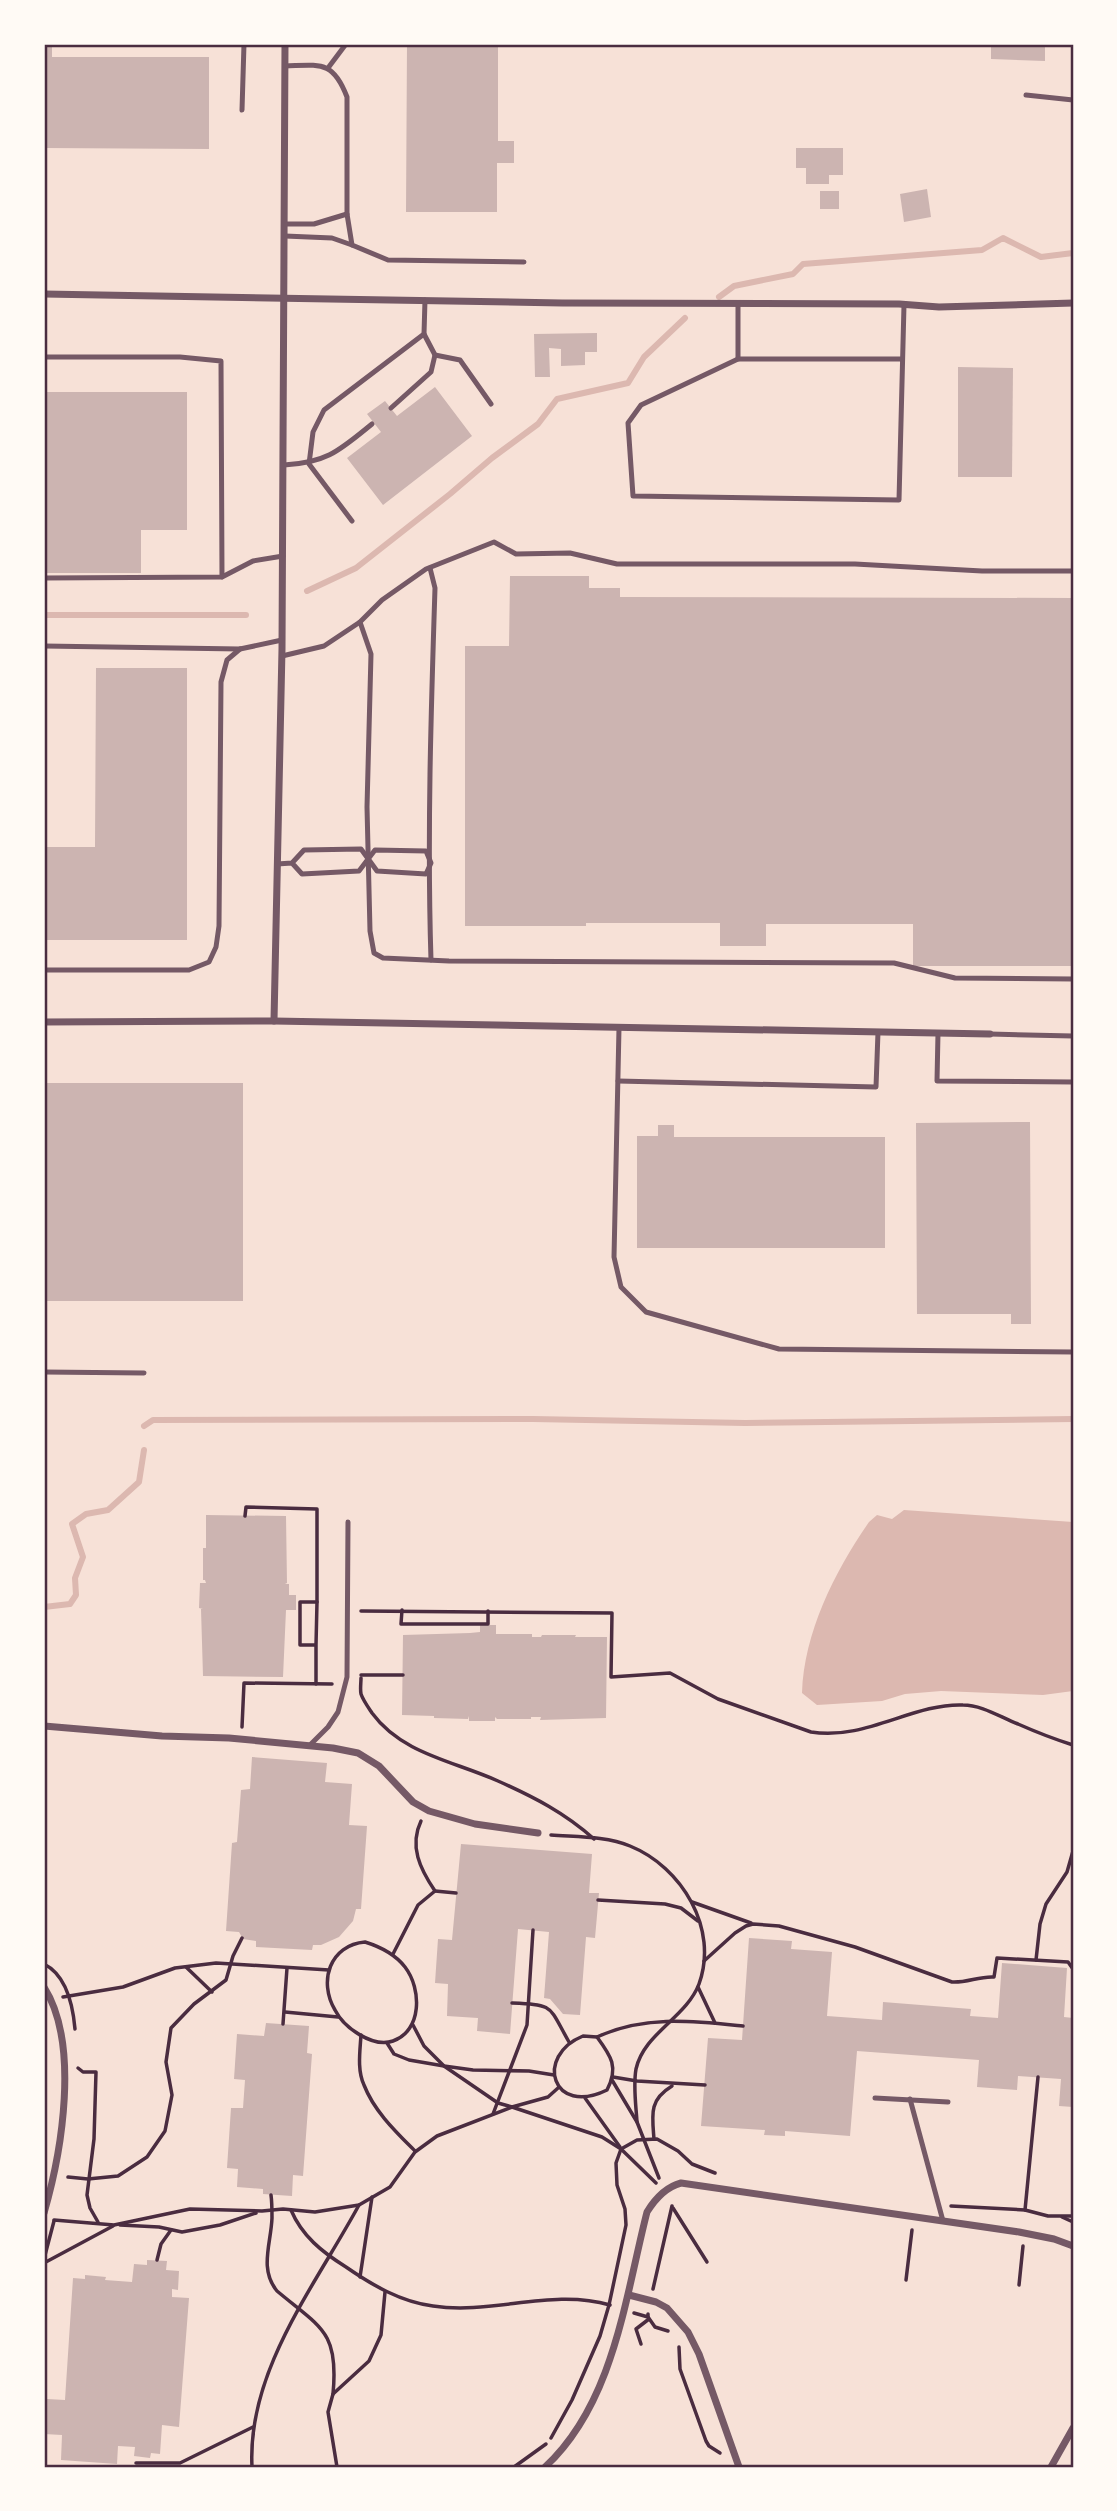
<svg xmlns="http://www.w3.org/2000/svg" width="1117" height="2511" viewBox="0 0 1117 2511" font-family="'Work Sans',sans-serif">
<rect width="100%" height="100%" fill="#f7e1d7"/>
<path fill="#dcb8b0" d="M904 1510 1073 1522V1691L1043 1695 941 1691 905 1694 882 1701 817 1705 802 1693C804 1632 835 1571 869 1522L877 1515 892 1519Z"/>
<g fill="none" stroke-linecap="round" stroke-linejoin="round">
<g stroke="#dcb8b0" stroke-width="6">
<path d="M719 297 734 286 793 274 803 264 982 250 1003 238 1041 257 1073 253"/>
<path d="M307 591 356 568 450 494 492 458 538 424 557 399 628 383 644 357 685 318"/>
<path d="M44 615H246"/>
<path d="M144 1426 153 1420 533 1419 745 1423 1073 1419"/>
<path d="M44 1607 70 1604 76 1595 75 1578 83 1557 72 1524 86 1514 108 1510 139 1482 144 1450"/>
</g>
</g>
<g fill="#ccb4b1">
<path d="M44 44H52V57H209V149L44 148Z"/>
<path d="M407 44H498V141H514V163H497V212H406Z"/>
<path d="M991 44H1045V61L991 59Z"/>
<path d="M796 148H843V175H829V184H806V168H796Z"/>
<path d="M927 189 931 217 904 222 900 194Z"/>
<rect x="820" y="191" width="19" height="18"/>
<path d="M597 333V352H585V365L561 366V349L549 348 550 377H535L534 334Z"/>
<path d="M958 367 1013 368 1012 477H958Z"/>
<path d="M435 387 472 436 383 505 347 458 381 432 367 414 385 401 397 416Z"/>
<path d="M44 392H187V530H141V573H44Z"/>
<path d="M510 576H589V588H620V597L1073 598V966H913V924H766V946H720V923H586V926H465V646H509Z"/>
<path d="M96 668H187V940H44V847H95Z"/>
<rect x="44" y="1083" width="199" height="218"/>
<path d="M1030 1122 1031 1324H1011V1314H917L916 1123Z"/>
<path d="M658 1125H674V1137H885V1248H637V1136H658Z"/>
<path d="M206 1515 286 1516 287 1583 285 1584H289V1595H296V1610H286L283 1677 203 1676 201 1609H203L199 1608 200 1583H206L205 1580H203V1548H206Z"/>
<path d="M480 1625H496V1634H532V1637H541L542 1635H576L575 1637H607L606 1718 540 1720 541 1717H531V1719H497L495 1717V1721H469V1716L468 1719 434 1718V1716L402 1715 403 1635 470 1633 480 1632Z"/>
<path d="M252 1757 327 1763 325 1782 352 1784 349 1825 367 1826 361 1909H356L353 1921 339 1937 321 1945H313L312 1950 256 1947V1941L243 1939 239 1932 226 1931 232 1843 237 1842 241 1790 250 1789Z"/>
<path d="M461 1844 592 1854 589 1893H599L595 1938 586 1937 580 2015 563 2014 550 1999 544 1998 549 1932 518 1929 510 2034 477 2031 478 2018 447 2016 448 1984 435 1983 438 1939 452 1940Z"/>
<path d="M749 1938 792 1941 791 1949 832 1952 827 2016 882 2020 883 2002 971 2009 970 2016 998 2018 1002 1963 1067 1968 1064 2017 1073 2018V2107L1059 2106 1061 2079 1018 2076 1017 2090 977 2087 979 2060 857 2051 850 2136 785 2131V2136L764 2135 765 2130 701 2126 708 2038 742 2040Z"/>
<path d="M266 2023 309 2026 307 2053 312 2054 303 2176 293 2175 292 2196 263 2194V2189L237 2187 238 2169 227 2168 231 2108H243L245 2080 234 2079 237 2034 264 2036Z"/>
<path d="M147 2260 167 2261 166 2270 179 2271 178 2290 172 2289V2297L189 2298 179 2427 162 2425 160 2454 151 2453 150 2458 134 2456 135 2447 118 2446 117 2464 61 2460 62 2435 44 2434V2405H46L47 2399 65 2400 73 2278 85 2279V2275L106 2277 105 2280 132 2282 134 2264 147 2265Z"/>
</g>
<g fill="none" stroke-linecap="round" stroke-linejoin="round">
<g stroke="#4a2c40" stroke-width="3.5">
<path d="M245 1516 246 1507 317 1509V1602"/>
<path d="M402 1610 401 1624H488V1611"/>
<path d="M361 1611 612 1613 611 1677 670 1673 718 1699 811 1732C865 1741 913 1703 963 1705 982 1705 1000 1717 1018 1724 1036 1732 1054 1739 1073 1745"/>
<path d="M361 1675H403"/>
<path d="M361 1678C361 1683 360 1689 361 1694 363 1700 368 1707 372 1713 402 1754 454 1761 498 1781 534 1797 565 1813 594 1839"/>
<path d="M316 1684V1645H300V1602H317L316 1645"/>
<path d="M242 1727 244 1683 332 1684"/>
<path d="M551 1835C576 1837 606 1836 630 1846 682 1867 719 1929 699 1984 686 2018 644 2033 636 2069 633 2086 636 2105 637 2122"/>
<path d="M435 1891 456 1893"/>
<path d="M598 1900 665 1904 681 1908 698 1921"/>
<path d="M692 1902 751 1923"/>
<path d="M365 1942C381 1947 395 1954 405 1967 422 1989 422 2031 393 2041 373 2048 344 2028 335 2010 318 1981 330 1945 365 1942Z"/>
<path d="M393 1954 418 1905 435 1891C420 1869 409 1846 421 1821"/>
<path d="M1036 1960 1040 1924 1046 1904 1067 1872 1073 1851"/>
<path d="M704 1961 735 1933 746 1926 753 1924 779 1926 855 1947 952 1982C967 1983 979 1976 994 1977L997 1958 1068 1962 1073 1969"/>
<path d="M44 1964C66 1975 73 2006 75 2029"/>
<path d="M186 1967 212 1992"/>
<path d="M698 1987 715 2023"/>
<path d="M63 1997 123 1987 175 1968 216 1963 329 1970"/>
<path d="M512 2003C555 2005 548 2005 569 2042"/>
<path d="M1073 2006V2009"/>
<path d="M285 2012 338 2017"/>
<path d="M283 2024 287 1968"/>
<path d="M413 2025 424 2046 444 2066 473 2070 529 2071 554 2075"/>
<path d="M361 2035C360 2051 357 2070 364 2085 374 2111 396 2132 415 2151"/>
<path d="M583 2036 597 2037C611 2056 619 2067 607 2090 552 2117 534 2056 583 2036Z"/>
<path d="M597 2037C644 2015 693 2021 743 2026"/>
<path d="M387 2043 394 2054 409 2060 444 2066 498 2103 512 2107 548 2097 558 2088"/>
<path d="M78 2068 83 2072H96L94 2139 87 2195 90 2208 98 2222"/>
<path d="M613 2077 637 2081 705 2085"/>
<path d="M1038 2077 1025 2210 1048 2216H1073"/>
<path d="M612 2080 637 2122 659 2178"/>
<path d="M585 2098 620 2147"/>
<path d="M493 2114 527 2025 533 1930"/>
<path d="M654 2139C652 2114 649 2100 672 2086"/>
<path d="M68 2177 88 2179 118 2176 147 2157 165 2131 172 2095 166 2062 171 2028 194 2004 226 1980 233 1956 242 1938"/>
<path d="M271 2195C272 2202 272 2210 272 2218 271 2244 259 2269 277 2291 321 2328 339 2331 333 2394"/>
<path d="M951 2206 1025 2210"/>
<path d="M673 2208 707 2262"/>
<path d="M291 2210C302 2236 322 2252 346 2267 372 2285 401 2302 433 2306 493 2315 551 2288 610 2305"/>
<path d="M1062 2217 1073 2222"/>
<path d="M54 2220 114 2225 190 2209 262 2211 283 2209 315 2212 359 2205 390 2187 415 2152 437 2136 512 2107 602 2137 621 2149 656 2183"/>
<path d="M120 2225 159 2227 182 2232 220 2225 256 2213"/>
<path d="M44 2259 54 2221"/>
<path d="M157 2260 161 2244 171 2230"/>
<path d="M44 2263 113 2226"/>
<path d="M360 2277 372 2197"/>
<path d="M906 2280 912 2230"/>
<path d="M1019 2285 1023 2246"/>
<path d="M653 2289 672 2206"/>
<path d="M634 2313 648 2317V2314"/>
<path d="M648 2317 655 2327 668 2331"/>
<path d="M641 2344 636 2329 649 2319"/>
<path d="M679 2347 680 2369 706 2441 709 2446 720 2453"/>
<path d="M551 2438 572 2400 600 2336 609 2305 626 2225 625 2209 617 2185 616 2163 621 2149 637 2140 657 2139 678 2151 692 2164 715 2173"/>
<path d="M136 2463H180L253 2427"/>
<path d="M252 2467C247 2371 315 2286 359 2205"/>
<path d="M337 2467 328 2412 333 2394 369 2361 381 2335 385 2292"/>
<path d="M514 2467 546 2444"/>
</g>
<g stroke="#755966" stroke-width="5">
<path d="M285 66C320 65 333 60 347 97V214L352 245 388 260 524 262"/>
<path d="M328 68 346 44"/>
<path d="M1026 95 1073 100"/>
<path d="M242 110 244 44"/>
<path d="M285 224H314L347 214"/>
<path d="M285 236 332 238 352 245"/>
<path d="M424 334 435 355 460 360 491 404"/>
<path d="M44 357H180L221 361 222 577"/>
<path d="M738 359V304"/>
<path d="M902 359H738L641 405 628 423 633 496 899 500 904 305"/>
<path d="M391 408 431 372 435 355"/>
<path d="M284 465C327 463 340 450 372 424"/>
<path d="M352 521 309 464 313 432 324 410 424 334 425 300"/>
<path d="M430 568 435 588C431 712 427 836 431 960"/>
<path d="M44 578 222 577 253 561 283 556"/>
<path d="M360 622 371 654 367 807 370 931 374 953 383 958 449 961 894 963 955 978 1073 979"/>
<path d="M44 646 240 649 282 640"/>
<path d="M282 656 324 646 360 622 382 600 426 569 494 542 516 554 570 553 617 564H855L982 571H1073"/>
<path d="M277 864 292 863 302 874 359 871 375 850 426 851 431 863 426 874 377 871 361 849 304 850 292 863"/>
<path d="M44 970H189L209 962 216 947 219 926 221 682 227 660 240 649"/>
<path d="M619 1028 614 1257 621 1287 646 1312 779 1349 1073 1352"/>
<path d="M938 1033 937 1081 1073 1082"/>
<path d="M990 1034 1073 1036"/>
<path d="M618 1081 876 1087 878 1032"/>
<path d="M44 1372 144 1373"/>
<path d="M309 1746 328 1727 338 1712 347 1677 348 1522"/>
<path d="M875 2098 948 2102"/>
<path d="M910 2099 943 2221"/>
</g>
<g stroke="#755966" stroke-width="7">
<path d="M44 294 562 303 899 304 939 307 1073 303"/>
<path d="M274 1021 282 649 285 44"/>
<path d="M44 1022 274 1021 990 1034"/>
<path d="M44 1726 162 1736 229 1738 333 1748 358 1753 379 1766 413 1802 429 1811 475 1824 538 1833"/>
<path d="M44 1987C80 2044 62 2151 44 2213"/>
<path d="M629 2295 656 2302 667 2308 688 2332 699 2354 739 2467"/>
<path d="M545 2467C614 2403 625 2298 647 2212 655 2199 666 2187 681 2183L1019 2232 1054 2239 1073 2246"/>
<path d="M1051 2467 1073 2428"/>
</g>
</g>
<rect width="1117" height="2511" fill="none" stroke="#fffaf5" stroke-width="91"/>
<rect x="46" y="46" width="1026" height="2420" fill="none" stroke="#4a2c40" stroke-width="2.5"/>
</svg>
